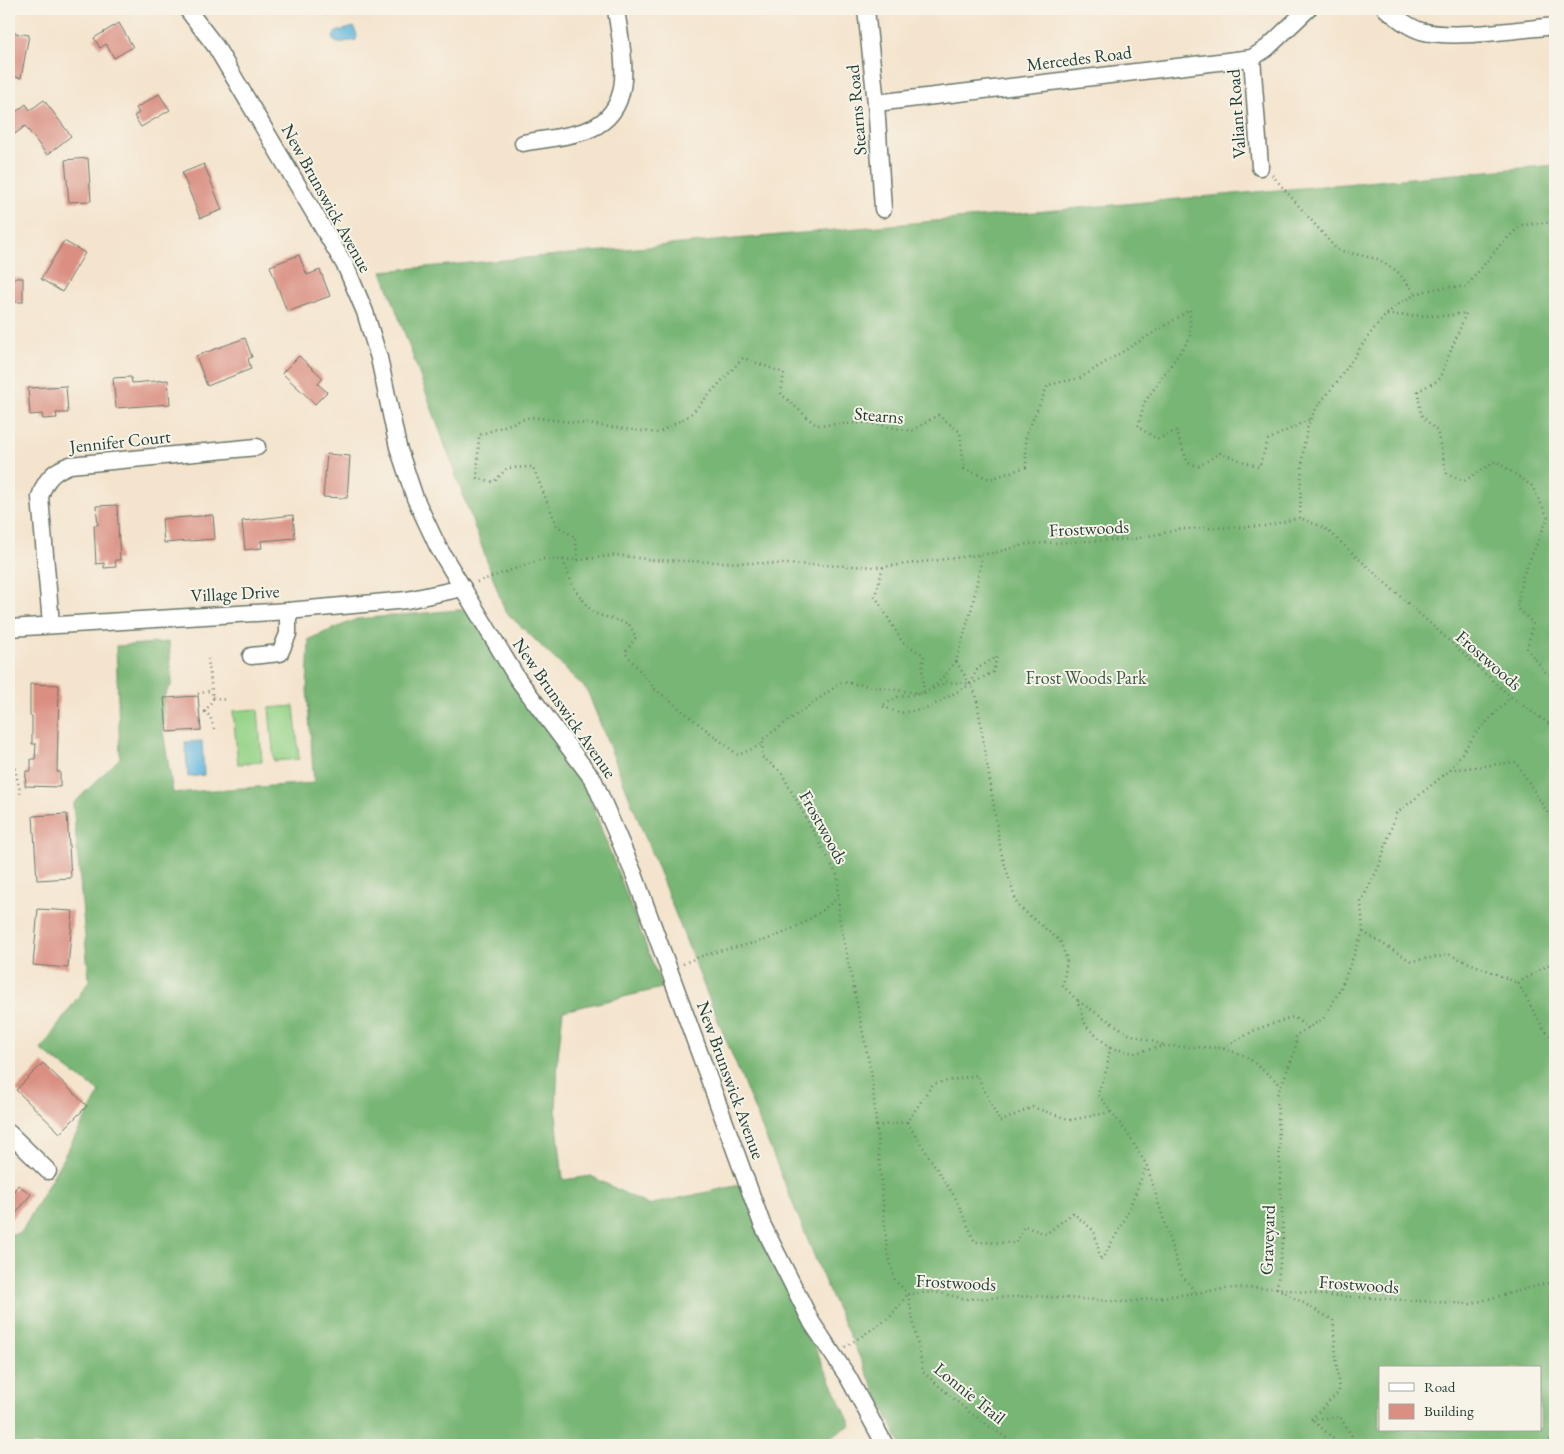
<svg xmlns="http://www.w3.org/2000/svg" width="1564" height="1454" viewBox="0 0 1564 1454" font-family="'EB Garamond',serif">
<rect width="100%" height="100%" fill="#f7f3e8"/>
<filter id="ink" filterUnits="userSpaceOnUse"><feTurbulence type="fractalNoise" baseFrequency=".02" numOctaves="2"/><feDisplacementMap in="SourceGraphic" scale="10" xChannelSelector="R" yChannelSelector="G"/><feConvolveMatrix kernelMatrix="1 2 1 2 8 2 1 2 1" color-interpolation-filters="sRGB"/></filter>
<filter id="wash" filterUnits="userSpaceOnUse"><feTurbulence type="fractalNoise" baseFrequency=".0096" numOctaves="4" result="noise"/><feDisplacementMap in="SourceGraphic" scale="20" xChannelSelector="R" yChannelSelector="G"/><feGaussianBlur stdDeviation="1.12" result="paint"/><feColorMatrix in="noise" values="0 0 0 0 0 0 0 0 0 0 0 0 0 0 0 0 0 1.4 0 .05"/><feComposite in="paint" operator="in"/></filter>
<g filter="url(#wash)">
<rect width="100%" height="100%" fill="#f4e4cd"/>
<g fill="#96d489" stroke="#5a885e">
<path d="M294 706 299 759 274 761 269 708Z"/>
<path d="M258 709 262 762 238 764 233 711Z"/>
</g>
<g fill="#78b675" stroke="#4c7a54" fill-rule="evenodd">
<path d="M1555 165V1445H901L829 1292 706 991 587 690 505 611 382 271ZM1380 1368H1540V1430H1380Z"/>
<path d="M470 609 581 776 662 988 563 1011 558 1056 556 1115 563 1180 591 1176 648 1205 740 1185 851 1425 815 1445H9V1234L21 1233 100 1092 41 1050 89 981 73 804 120 758 116 646 169 642 172 684 163 698V731L173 793 314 783 307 689 309 639 357 619Z"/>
</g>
<g fill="#60b6dd" stroke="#407a88">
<path d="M354 27 357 35 356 40 338 43 334 41 333 37 336 32Z"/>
<path d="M202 741 204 775 188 777 185 742Z"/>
</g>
<g id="blocks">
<g fill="#da8f82">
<path d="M323 9H360V10L324 14Z"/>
<path d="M119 23 133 47 114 58 106 44 100 48 94 38Z"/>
<path d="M9 32 29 35 21 78 9 76Z"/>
<path d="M159 94 170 110 141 127 134 116 139 113 136 108Z"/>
<path d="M44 100 71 136 47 155 25 126 15 134 9 126V117L26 104 30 110Z"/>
<path d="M88 158 91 201 69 202 65 160Z"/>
<path d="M204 164 222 210 200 218 182 173Z"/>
<path d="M64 241 85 253 62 292 41 279Z"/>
<path d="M299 255 307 275 320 270 330 296 287 312 270 266Z"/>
<rect x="9" y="278" width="14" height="24"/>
<path d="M245 338 252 357 248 359 251 369 207 386 196 356Z"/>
<path d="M299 356 323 378 318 384 327 392 315 404 282 373Z"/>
<path d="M131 377 132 383 168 380 170 404 116 408 113 378Z"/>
<path d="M66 386 68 413H56L57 418 43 419 42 414 30 415 28 388Z"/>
<path d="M327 454 350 456 347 498 323 497Z"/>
<path d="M117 505 120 560H115L116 567 104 568V563L96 564 94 525H98L96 506Z"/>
<path d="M213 515 215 539 164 543 162 519Z"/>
<path d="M293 515 295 538 261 541 262 548 245 550 242 521Z"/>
<path d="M30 684 59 685 57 772H60V787L25 786 26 771H31V759H35L36 744H32V716H30Z"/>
<path d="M198 696 201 730 167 732 164 698Z"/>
<path d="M67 814 71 878 37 880 33 816Z"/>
<path d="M38 909 73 911 68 968 33 965Z"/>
<path d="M43 1063 87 1106 60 1133 16 1090Z"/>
<path d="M18 1185 31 1194 10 1221 9 1187 14 1191Z"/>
</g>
</g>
</g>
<g filter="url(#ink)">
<use href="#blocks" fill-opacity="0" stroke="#6a776a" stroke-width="1"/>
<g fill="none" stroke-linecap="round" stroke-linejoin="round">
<defs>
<g id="minor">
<path d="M187 9 216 47 346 267 365 312 379 358 398 447 415 498 438 547 517 678 594 781 634 874 762 1224 812 1323 848 1377 885 1445"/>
<path d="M866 9 876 103 883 209"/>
<path d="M1386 9C1396 17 1408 27 1421 31 1453 40 1521 29 1555 26"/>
<path d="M1252 58 1260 167"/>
<path d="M876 103 1252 58 1267 48 1308 9"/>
<path d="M523 143C543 139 572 137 590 129 639 108 621 49 616 9"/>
<path d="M51 624 40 497C45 480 53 471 70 465L257 447"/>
<path d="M9 628 288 611 407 600 463 588"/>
<path d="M251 656 280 653 288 634V611"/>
<path d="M9 1133 48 1171"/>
</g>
</defs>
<use href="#minor" stroke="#6a776a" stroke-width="19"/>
<g stroke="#6a776a" stroke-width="2.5" stroke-dasharray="1 4" stroke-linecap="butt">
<path d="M1272 175 1337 250 1377 259 1397 271 1416 294"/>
<path d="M1387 315 1444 316 1466 313 1439 380 1418 391 1421 415 1437 431 1447 474 1464 481 1496 461 1532 486 1548 518 1522 578 1517 608 1533 623 1527 649 1546 673 1555 674"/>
<path d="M1300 518C1301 489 1300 447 1310 420 1316 405 1332 390 1341 376 1377 325 1394 284 1466 287L1500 245 1521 225 1555 222"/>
<path d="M980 555 981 562 972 607 956 661 976 694 1001 852 1017 905 1060 941 1067 960 1063 986 1077 1000 1086 1026 1110 1048 1107 1068 1098 1094 1128 1134 1147 1166 1180 1273 1196 1293"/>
<path d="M563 560 573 587 593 613 629 624 636 637 625 653 655 689 738 755 763 744"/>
<path d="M578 560 575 537 557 526 533 467 507 468 494 482 477 478 479 435 530 417 658 433 690 415 743 358 784 373 781 394 816 425 867 423 912 431 938 415 960 432 964 469 990 479 1026 467V435L1048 385 1080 378 1190 310V338L1144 403 1138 427 1157 439 1176 431 1188 463 1199 466 1220 453 1259 467 1268 440 1310 419"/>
<path d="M883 567 875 596 903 643 924 655 922 670 924 694"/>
<path d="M477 582 543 559 578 560 616 555 653 560 883 567 994 553 1027 544 1134 539 1182 529 1265 526 1300 518 1325 528 1511 697 1555 728"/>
<path d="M956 661 938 683 924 694 842 682 763 739 762 757 781 772 838 877 839 917 872 1077 887 1250 895 1280 908 1294 935 1292 966 1299 1036 1296 1126 1302 1233 1288H1277L1323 1295 1470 1304 1555 1281"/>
<path d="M933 689 946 682 969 683"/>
<path d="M198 694 212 690"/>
<path d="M918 694 897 697 882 706 899 713 926 709 993 672 997 657 978 668 970 683"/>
<path d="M213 697 226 700"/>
<path d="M199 712H205L210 716 214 729"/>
<path d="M205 712 213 699 208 659"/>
<path d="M9 744 21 795"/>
<path d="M1450 770 1516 762 1547 812 1555 818"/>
<path d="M1363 932 1411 961 1450 955 1518 983 1543 1028 1555 1041"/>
<path d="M683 964C708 951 738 948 765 940 792 931 818 916 838 897"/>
<path d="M1518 983 1555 961"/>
<path d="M1078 1001 1129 1034 1163 1045"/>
<path d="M1110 1048 1134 1053 1164 1046 1222 1048 1246 1056 1281 1085"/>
<path d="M1223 1048 1257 1029 1293 1017 1309 1028"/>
<path d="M907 1122 956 1199 975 1242 1016 1243 1024 1226 1046 1234 1073 1213 1094 1231 1101 1261 1123 1223 1146 1167"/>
<path d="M876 1126 907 1122 933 1084 977 1075 1000 1122 1032 1107 1071 1120 1111 1112"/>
<path d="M908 1294 923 1372 969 1412 1016 1445"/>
<path d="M845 1347 889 1318 908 1294"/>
<path d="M1311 1419 1339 1392 1333 1320 1277 1288 1283 1237 1277 1095 1295 1051 1296 1035 1323 1019 1340 990 1363 932 1361 902 1379 866 1396 814 1450 770 1476 733 1511 697"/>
<path d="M1341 1445 1311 1419 1340 1417 1358 1445"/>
<path d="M1547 1445 1555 1432"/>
</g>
<use href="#minor" stroke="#fff" stroke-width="16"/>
</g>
</g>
<g text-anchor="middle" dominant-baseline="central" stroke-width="4" stroke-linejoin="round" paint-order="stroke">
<g font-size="18" fill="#1f3d34" stroke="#f7f3e8">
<text transform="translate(1079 58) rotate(-7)">Mercedes Road</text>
<text transform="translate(856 110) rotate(-95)">Stearns Road</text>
<text transform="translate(1236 114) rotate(-94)">Valiant Road</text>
<text transform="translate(327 198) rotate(61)">New Brunswick Avenue</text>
<text transform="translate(879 415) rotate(5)">Stearns</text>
<text transform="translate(120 441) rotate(-6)">Jennifer Court</text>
<text transform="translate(1089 528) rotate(-3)">Frostwoods</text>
<text transform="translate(235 593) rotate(-3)">Village Drive</text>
<text transform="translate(1489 660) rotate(41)">Frostwoods</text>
<text transform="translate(565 708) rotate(55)">New Brunswick Avenue</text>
<text transform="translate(824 827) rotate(61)">Frostwoods</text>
<text transform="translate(731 1080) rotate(70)">New Brunswick Avenue</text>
<text transform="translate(1267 1240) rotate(-88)">Graveyard</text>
<text transform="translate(956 1282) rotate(3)">Frostwoods</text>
<text transform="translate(1359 1284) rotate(4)">Frostwoods</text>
<text transform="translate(970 1393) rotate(39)">Lonnie Trail</text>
</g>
<g font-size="18" fill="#375b45" stroke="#f7f3e8">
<text x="1086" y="677">Frost Woods Park</text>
</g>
</g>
<rect width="1564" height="1454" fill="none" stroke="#f7f3e8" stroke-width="30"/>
<rect x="1379" y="1366" width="162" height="65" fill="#f7f3e8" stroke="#a1aaa0"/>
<rect x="1389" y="1383" width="25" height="8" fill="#ffffff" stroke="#a1aaa0"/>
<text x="1424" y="1392" font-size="15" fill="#1f3d34">Road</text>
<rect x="1389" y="1404" width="25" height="15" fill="#da8f82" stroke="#a1aaa0"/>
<text x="1424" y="1416" font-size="15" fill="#1f3d34">Building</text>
</svg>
